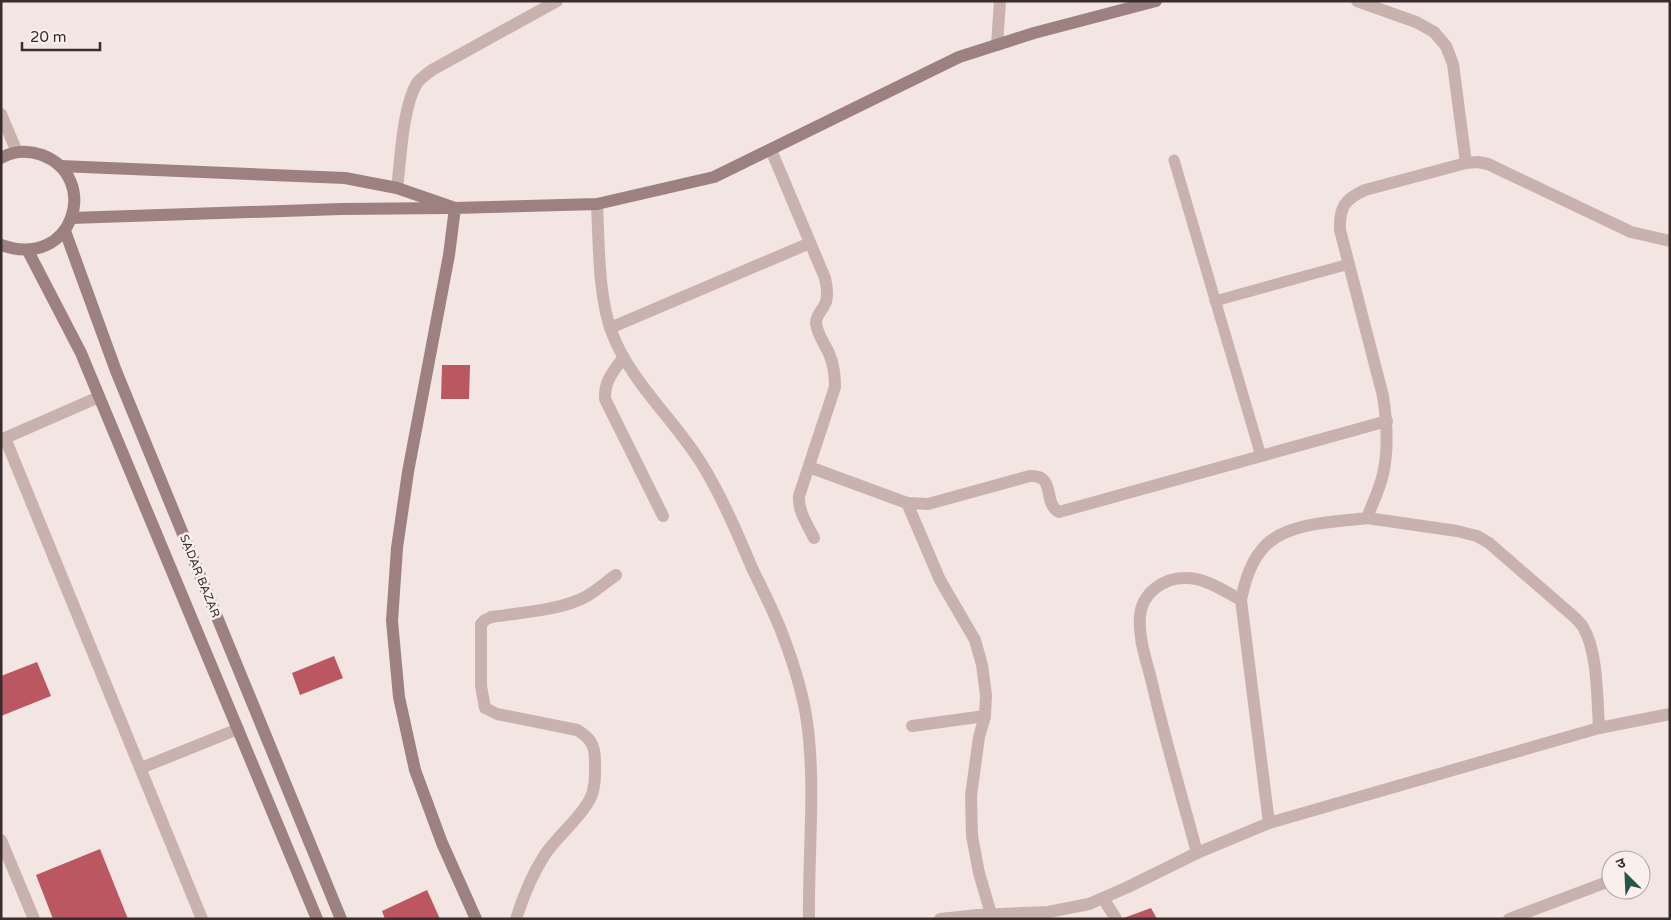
<svg xmlns="http://www.w3.org/2000/svg" width="1671" height="920" viewBox="0 0 1671 920" font-family="'Varela Round','Noto Sans Devanagari',sans-serif">
<rect width="100%" height="100%" fill="#f2e5e2"/>
<g fill="#bb5760">
<path d="M442 365H470L469 399H441Z"/>
<path d="M334 656 343 678 300 695 292 673Z"/>
<path d="M37 662 51 696 1 716V676Z"/>
<path d="M100 849 128 919H53L36 875Z"/>
<path d="M427 890 440 919H385L382 911Z"/>
<path d="M1151 908 1157 919H1121Z"/>
</g>
<g fill="none" stroke-linecap="round" stroke-linejoin="round">
<g stroke="#c9b2ae" stroke-width="11">
<path d="M1174 160 1261 456"/>
<path d="M1215 301 1349 264"/>
</g>
<g stroke="#c9b2ae" stroke-width="12">
<path d="M997 45 1000 1"/>
<path d="M1 114 17 152"/>
<path d="M771 150 825 278C827 286 828 294 826 302 823 310 816 314 816 323 817 335 826 345 830 356 834 366 835 376 835 387L799 496C798 511 807 524 814 538"/>
<path d="M1466 163 1478 162 1488 164 1631 232 1670 241"/>
<path d="M397 188C401 158 402 109 417 83 421 78 427 74 432 70L557 1"/>
<path d="M597 204C599 244 598 296 612 333 631 383 676 421 703 466 723 499 738 535 753 570 763 591 774 612 782 633 793 662 803 692 807 722 816 787 808 853 809 919"/>
<path d="M610 328 810 243"/>
<path d="M623 358C613 372 604 381 605 399L663 516"/>
<path d="M99 397 5 438 202 919"/>
<path d="M809 467 907 503 928 504 1030 476C1057 475 1042 503 1059 512L1387 421"/>
<path d="M907 503 940 580 975 640 982 665 986 695 985 716 979 737 971 796 972 836 979 873 991 914"/>
<path d="M1367 518 1457 531 1477 536 1489 543 1572 615C1576 619 1580 622 1583 627 1598 652 1597 698 1599 728"/>
<path d="M912 726 985 716"/>
<path d="M141 768 238 729"/>
<path d="M1269 823 1241 600C1245 581 1251 559 1267 544 1290 522 1337 522 1367 518 1372 504 1380 489 1383 474 1389 448 1387 422 1383 396L1340 230C1339 207 1345 199 1365 190L1466 163 1453 64 1446 46 1434 32 1416 22 1357 1"/>
<path d="M1 840 34 919"/>
<path d="M1197 853C1182 796 1165 740 1152 683 1147 662 1138 639 1140 616 1142 593 1163 578 1185 578 1204 577 1224 591 1241 600"/>
<path d="M1103 898 1116 919"/>
<path d="M516 919C523 897 532 875 544 856 557 836 579 820 590 799 596 787 595 773 595 761 595 746 591 738 577 730L497 714 485 708 481 686V624L485 620 491 617C519 613 563 610 587 596 597 590 606 582 616 575"/>
<path d="M940 919 978 915 1048 912 1089 904 1128 887 1197 853 1269 823 1599 728 1670 714"/>
<path d="M1509 919 1607 882"/>
</g>
<g stroke="#9d8180" stroke-width="12">
<path d="M1 158C14 151 28 150 42 155 101 177 74 271 1 245"/>
<path d="M60 166 345 178 397 188 455 208"/>
<path d="M71 218 341 209 447 208"/>
<path d="M65 231 116 371 341 919"/>
<path d="M28 251 81 353 93 382 317 919"/>
<path d="M476 919 442 843 415 770 399 697 392 621 397 548 408 472 449 255 455 208 597 204 714 177 959 57 1034 33 1156 1"/>
</g>
</g>
<g text-anchor="middle" dominant-baseline="central" stroke-width="5" stroke-linejoin="round" paint-order="stroke">
<g font-size="12" fill="#382c2c" stroke="#f9f0ee">
<text transform="translate(200 576) rotate(68)">SADAR BAZAR</text>
</g>
</g>
<rect width="1671" height="920" fill="none" stroke="#382c2c" stroke-width="5"/>
<g transform="translate(1626 875) rotate(336)"><circle r="24" fill="#f9f0ee" stroke="#aca2a0"/>
<path d="M0-4L9 19L0 12L-9 19Z" fill="#255649"/>
<text y="-8" font-size="14" font-weight="bold" text-anchor="middle" fill="#382c2c">उ</text>
</g>
<path d="M22 42v8h78v-8" fill="none" stroke="#382c2c" stroke-width="2.5"/>
<text x="30" y="42" font-size="15" fill="#382c2c" stroke="#f9f0ee" stroke-width="4" paint-order="stroke">20 m</text>
</svg>
